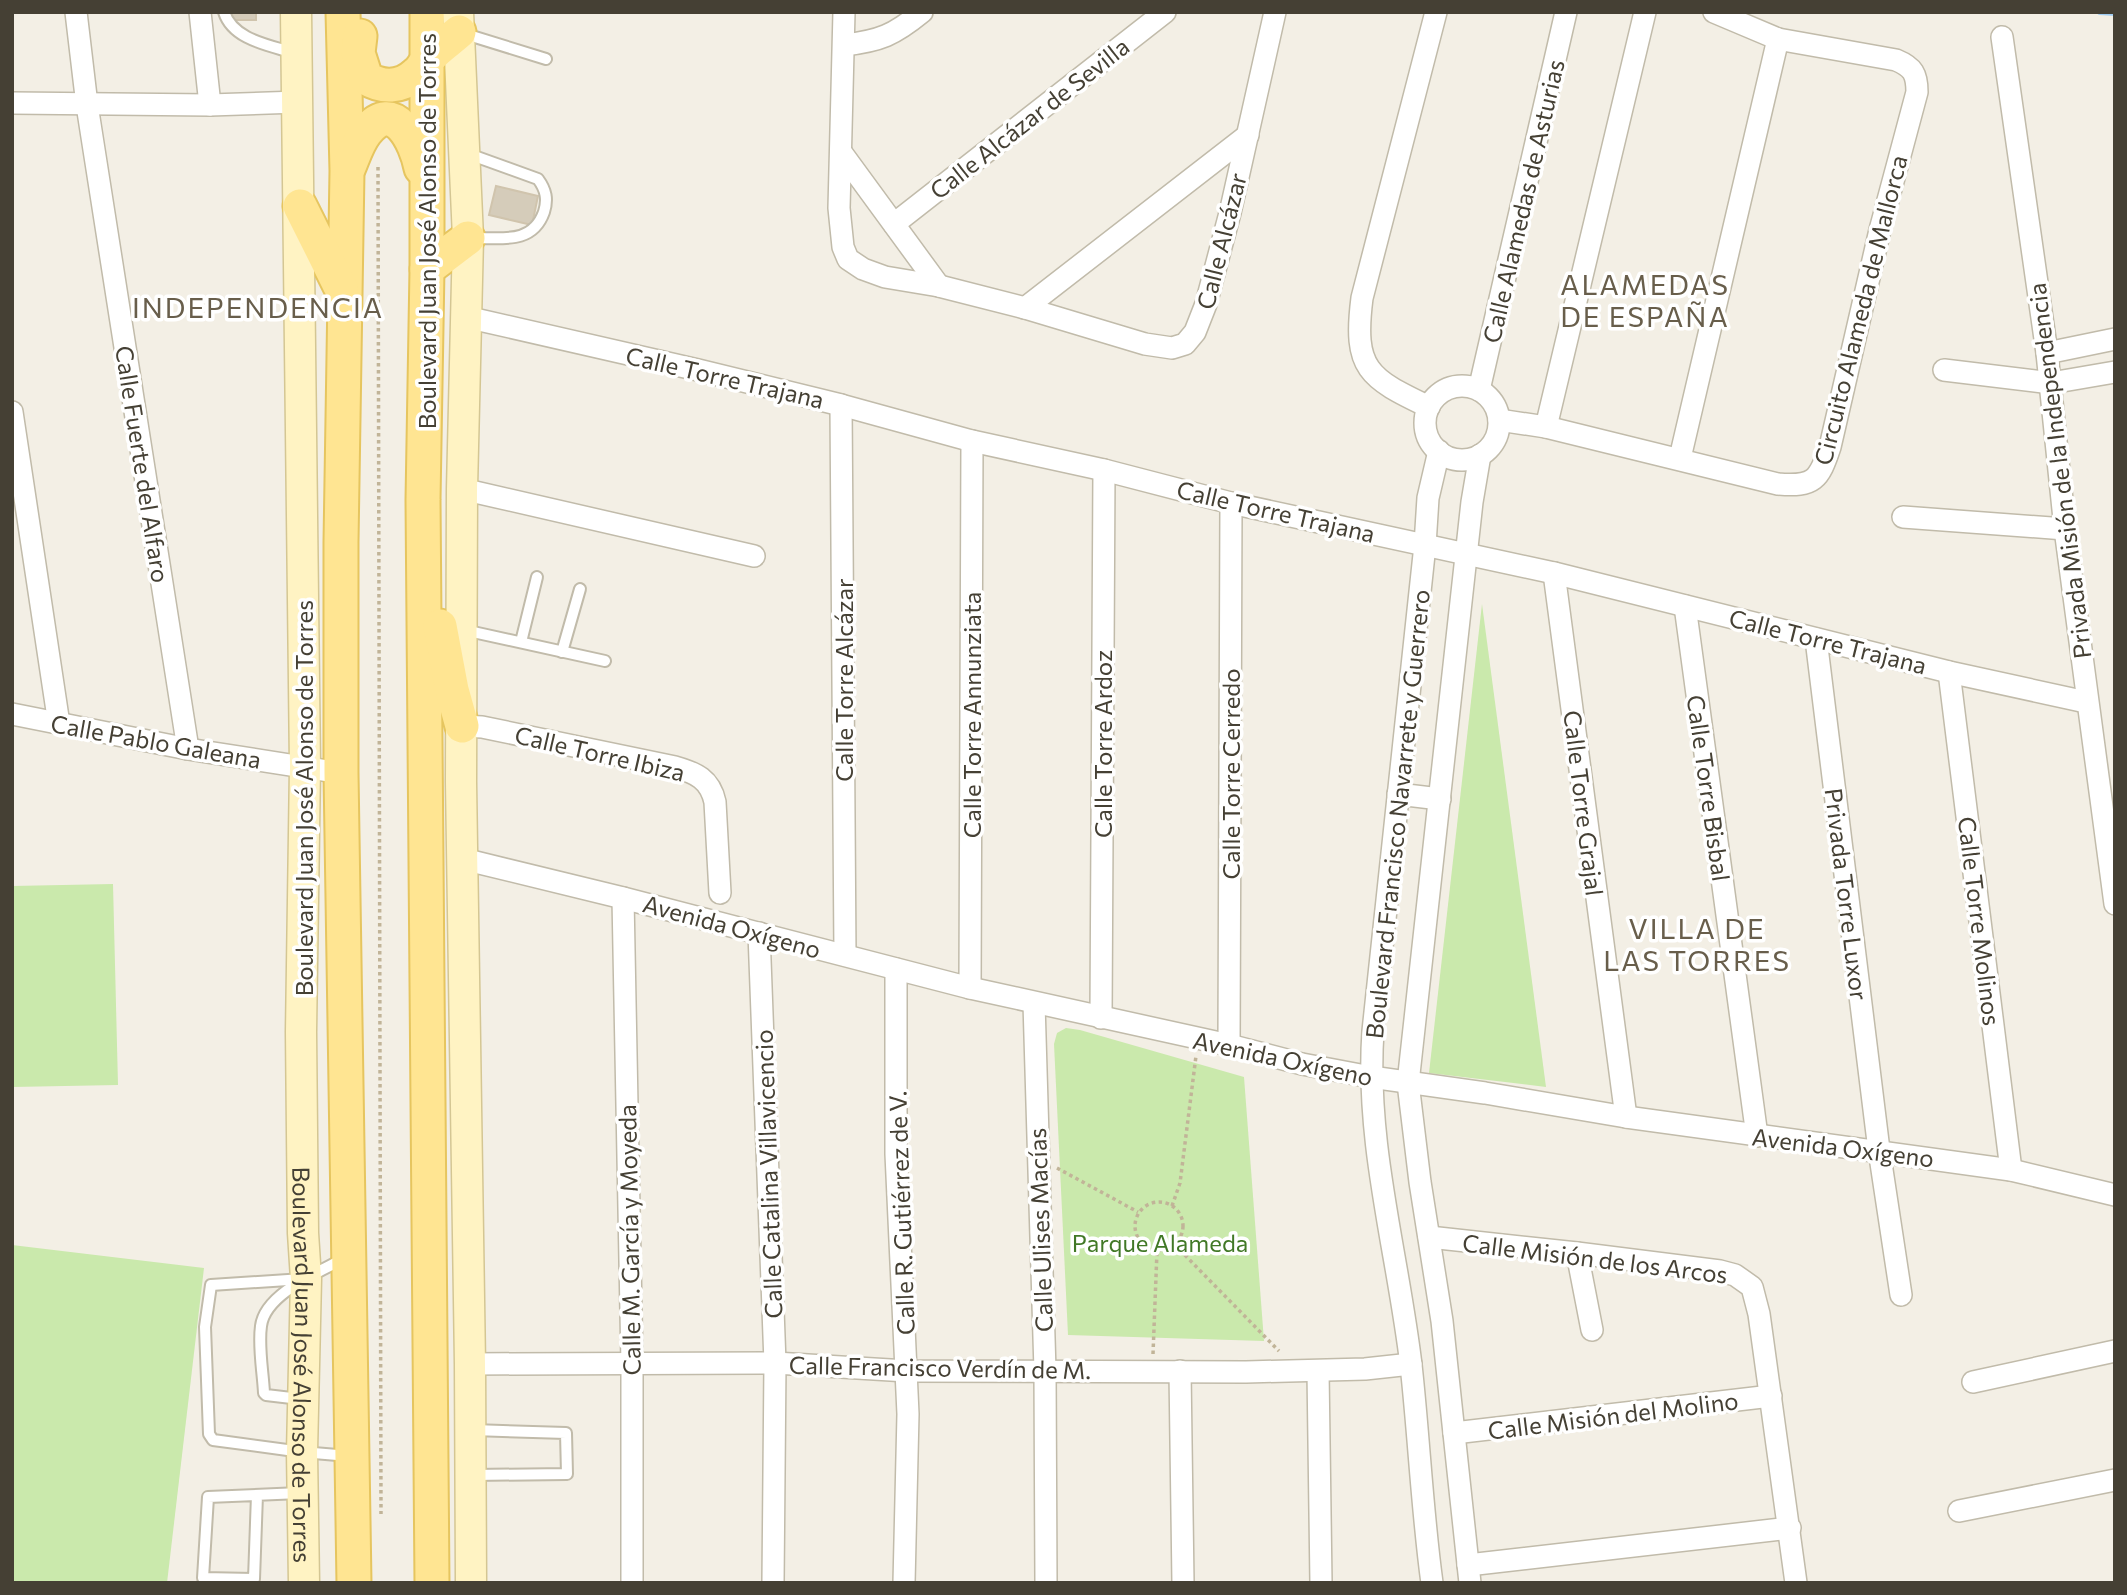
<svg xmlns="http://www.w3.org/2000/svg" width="2127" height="1595" viewBox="0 0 2127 1595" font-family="Commissioner,sans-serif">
<rect width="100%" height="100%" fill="#f3efe5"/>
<g fill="#cae9ac">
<path d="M1482 604 1546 1087 1429 1073Z"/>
<path d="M113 884 118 1085 12 1087V886Z"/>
<path d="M1066 1028 1080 1030 1244 1077 1264 1341 1068 1335 1054 1044 1057 1033Z"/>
<path d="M12 1245 204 1268 167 1583H12Z"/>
</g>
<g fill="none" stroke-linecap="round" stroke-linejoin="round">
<path stroke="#9fccf2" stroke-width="6" d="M2100 12 2115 13"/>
</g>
<g fill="#d5ccba" stroke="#d0c4ad" stroke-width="2">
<path d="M228 12H256V20H229Z"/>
<path d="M496 186 538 196 532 225 489 215Z"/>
</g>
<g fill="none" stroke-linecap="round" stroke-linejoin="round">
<defs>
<g id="lane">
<path d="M224 12C233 40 269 45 294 53"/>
<path d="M462 33 546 59"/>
<path d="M466 153 538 179C546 190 548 199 544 212 532 246 499 237 470 238"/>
<path d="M464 630 605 661"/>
<path d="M521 642 537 577"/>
<path d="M562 652 580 589"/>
<path d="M303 1279 211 1285 205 1327 209 1434 213 1440 302 1452 349 1456"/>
<path d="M300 1399 266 1395 264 1393C263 1372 258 1347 261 1326 265 1294 317 1273 343 1259"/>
<path d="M473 1430 566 1433 567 1474 473 1475"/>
<path d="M257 1495 254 1579 203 1578 208 1497 300 1493"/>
</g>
<g id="street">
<path d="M76 12 87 105 188 749"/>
<path d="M200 12 210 105"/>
<path d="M844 12 839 208 843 247 848 259 863 269 885 277 939 286 1025 308 1145 344 1172 348 1185 344 1195 332 1206 304 1230 213 1275 12"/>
<path d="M2002 37 2047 353 2065 529 2115 904"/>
<path d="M844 45C880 41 894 35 922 12"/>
<path d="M12 103 210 105 298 102"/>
<path d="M841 152 939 286"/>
<path d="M894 224 1165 12"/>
<path d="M1025 308 1248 135"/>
<path d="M466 317 698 370 841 405 972 441 1104 470 1231 503 1554 573 1949 672 2086 702"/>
<path d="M2047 353 2115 339"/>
<path d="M1944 370 2051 383 2115 372"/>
<circle cx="1462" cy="423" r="37"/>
<path d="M1479 390 1566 12"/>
<path d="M841 405 845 955"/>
<path d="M1429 407C1368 378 1353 369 1362 298L1436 12"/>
<path d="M12 412 59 724"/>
<path d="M1499 420 1546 427 1778 484C1814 487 1819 480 1830 447L1880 230 1917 92C1917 74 1913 67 1896 60L1778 39 1714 12"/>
<path d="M1546 427 1645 12"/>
<path d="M1680 458 1778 39"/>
<path d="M462 489 754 556"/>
<path d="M1903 517 2065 529"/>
<path d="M1554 573 1626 1117"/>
<path d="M1685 606 1757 1136"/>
<path d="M1816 639 1879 1150 1901 1295"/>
<path d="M1949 672 2011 1170"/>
<path d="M12 714 188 749 341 773"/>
<path d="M462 726 482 727 675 767C696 773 710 779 715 802L720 893"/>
<path d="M1398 794 1440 799"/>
<path d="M463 859 623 898 970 988 1229 1045 1302 1064 1371 1077 1485 1093 1626 1117 2011 1170 2115 1195"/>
<path d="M623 898 632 1364V1583"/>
<path d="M759 933 775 1363 773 1583"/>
<path d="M896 969V1154L908 1414 904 1583"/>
<path d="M970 988 972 441"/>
<path d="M1034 1003 1045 1371 1046 1583"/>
<path d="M1101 1018 1104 470"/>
<path d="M1229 1045 1231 503"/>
<path d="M1429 1237 1577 1253 1720 1271 1735 1275 1752 1287 1759 1314 1796 1583"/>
<path d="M1577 1253 1592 1330"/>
<path d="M470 1364 775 1363 907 1371 1246 1372 1365 1369 1411 1364"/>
<path d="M1180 1371 1183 1583"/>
<path d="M1318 1371 1321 1583"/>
<path d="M1973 1382 2115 1351"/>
<path d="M1454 1433 1771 1396"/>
<path d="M1959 1511 2115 1480"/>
<path d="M1468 1565 1790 1528"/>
<path d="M1432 1583C1422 1510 1419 1437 1411 1365 1398 1254 1365 1144 1373 1031L1425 545 1428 498 1439 451"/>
<path d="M1470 1583 1442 1321 1420 1182 1408 1083 1472 502 1480 455"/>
</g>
<g id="secondary">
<path id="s1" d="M296 12 305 767 301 1032 303 1233 306 1279 302 1452 304 1583"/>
<path d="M458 12 468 238 462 489 461 782 470 1364 471 1583"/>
</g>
<g id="primary">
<path d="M343 12 347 171 341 542V773L354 1583"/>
<path d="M427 12V269L423 500 432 1583"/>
<path d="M360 36 358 53 366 78C382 88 401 88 416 74 422 70 425 62 430 57 438 48 450 40 459 32"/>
<path d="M349 167C354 155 358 142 366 132 394 96 416 142 421 168"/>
<path d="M300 206 341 288"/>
<path d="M427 269 468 238"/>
<path d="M440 626 452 690 462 726"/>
</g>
</defs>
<use href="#lane" stroke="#c1bbaa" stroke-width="14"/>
<use href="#street" stroke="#c1bbaa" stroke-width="24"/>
<use href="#secondary" stroke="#d4c693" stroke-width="33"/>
<use href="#primary" stroke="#e6c55f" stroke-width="37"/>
<g stroke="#c1b498" stroke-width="3.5" stroke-dasharray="3.5 3.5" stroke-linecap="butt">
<path d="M378 167 381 1514"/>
<path d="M1057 1168 1138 1212"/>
<circle cx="1159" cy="1226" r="24"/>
<path d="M1172 1206 1180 1183 1196 1056"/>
<path d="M1175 1245 1279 1351"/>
<path d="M1153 1354 1157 1251"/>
</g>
<use href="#lane" stroke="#fff" stroke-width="10"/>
<use href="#street" stroke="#fff" stroke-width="21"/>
<use href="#secondary" stroke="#fff3c3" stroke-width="30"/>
<use href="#primary" stroke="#ffe592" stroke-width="33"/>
</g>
<g text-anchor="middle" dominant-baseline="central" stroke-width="7" stroke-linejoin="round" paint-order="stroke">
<g font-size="24" fill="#454034" stroke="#fff">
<text transform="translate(1029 118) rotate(-38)">Calle Alcázar de Sevilla</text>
<text transform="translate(1523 201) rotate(-77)">Calle Alamedas de Asturias</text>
<text transform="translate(426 231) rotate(-90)">Boulevard Juan José Alonso de Torres</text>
<text transform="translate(1221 241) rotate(-76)">Calle Alcázar</text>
<text transform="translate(1860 310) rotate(-76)">Circuito Alameda de Mallorca</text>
<text transform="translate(725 377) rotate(13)">Calle Torre Trajana</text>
<text transform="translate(143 464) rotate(81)">Calle Fuerte del Alfaro</text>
<text transform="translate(2059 471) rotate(-97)">Privada Misión de la Independencia</text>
<text transform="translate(1276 511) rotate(13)">Calle Torre Trajana</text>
<text transform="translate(1828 641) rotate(14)">Calle Torre Trajana</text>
<text transform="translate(843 680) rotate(-90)">Calle Torre Alcázar</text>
<text transform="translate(971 715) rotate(-90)">Calle Torre Annunziata</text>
<text transform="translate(156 741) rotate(10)">Calle Pablo Galeana</text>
<text transform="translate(1102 744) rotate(-90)">Calle Torre Ardoz</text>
<text transform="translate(600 753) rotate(13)">Calle Torre Ibiza</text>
<text transform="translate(1230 774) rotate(-90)">Calle Torre Cerredo</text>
<text transform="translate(1709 788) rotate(82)">Calle Torre Bisbal</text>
<text transform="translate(303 798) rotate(-90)">Boulevard Juan José Alonso de Torres</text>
<text transform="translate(1584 803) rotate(83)">Calle Torre Grajal</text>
<text transform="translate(1397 814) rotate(-84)">Boulevard Francisco Navarrete y Guerrero</text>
<text transform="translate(1847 894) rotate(83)">Privada Torre Luxor</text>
<text transform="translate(1980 921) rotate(83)">Calle Torre Molinos</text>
<text transform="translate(732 926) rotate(15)">Avenida Oxígeno</text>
<text transform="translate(1283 1058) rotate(12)">Avenida Oxígeno</text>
<text transform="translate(1843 1147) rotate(7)">Avenida Oxígeno</text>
<text transform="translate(768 1174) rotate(-92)">Calle Catalina Villavicencio</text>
<text transform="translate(901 1213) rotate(-92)">Calle R. Gutiérrez de V.</text>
<text transform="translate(1040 1230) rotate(-92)">Calle Ulises Macías</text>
<text transform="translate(629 1240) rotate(-91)">Calle M. García y Moyeda</text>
<text transform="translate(1595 1258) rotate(7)">Calle Misión de los Arcos</text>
<text stroke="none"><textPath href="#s1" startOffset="1353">Boulevard Juan José Alonso de Torres</textPath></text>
<text transform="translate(940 1367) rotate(1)">Calle Francisco Verdín de M.</text>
<text transform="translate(1613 1415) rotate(-7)">Calle Misión del Molino</text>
</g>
<g font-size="24" fill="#417826" stroke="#fff">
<text x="1160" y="1242">Parque Alameda</text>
</g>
<g font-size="28" letter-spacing="2" fill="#685e4b" stroke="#fff">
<text x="1645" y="284">ALAMEDAS<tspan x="1645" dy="32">DE ESPAÑA</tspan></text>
<text x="258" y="307">INDEPENDENCIA</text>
<text x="1697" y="928">VILLA DE<tspan x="1697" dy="32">LAS TORRES</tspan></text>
</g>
</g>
<rect width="2127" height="1595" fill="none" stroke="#454034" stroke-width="28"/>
</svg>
